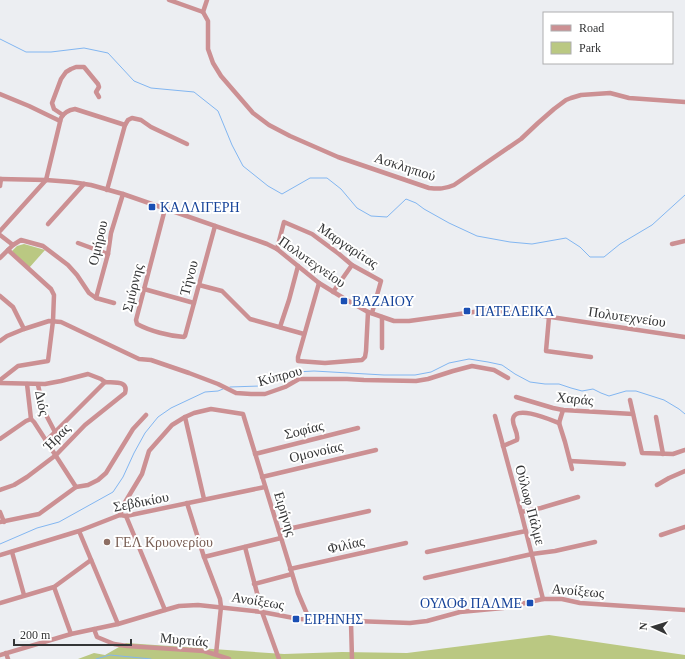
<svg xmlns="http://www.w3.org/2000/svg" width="685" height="659" viewBox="0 0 685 659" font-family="'Times New Roman',serif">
<rect width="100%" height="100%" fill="#eceef2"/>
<g fill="#bac882">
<path d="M24 244 45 250 29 268 12 251 17 246Z"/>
<path d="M549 635 685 655V659H78L94 653 105 655 126 643 284 654 342 652 407 653Z"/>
</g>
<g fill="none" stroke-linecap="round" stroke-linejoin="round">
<g stroke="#82b6f1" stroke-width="1">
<path d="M0 39 26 52H51L84 48 108 53 134 81 151 88 194 92 218 111 232 145 243 166 268 186 282 194 310 178H327L341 189 357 208 371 216 387 217 406 199 416 203 424 209 449 223 477 236 510 242 532 244 566 238 580 247 590 257H604L620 244 652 225 685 195"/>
<path d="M230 387 260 386 280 377 296 372 314 371 384 375H415L431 372 449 363 469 359 488 362 502 365 515 374 530 382 545 384H559L571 388 582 391 593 389 601 393 609 396 626 391H636L664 400 679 409 685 414"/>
<path d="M0 544 37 528 59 522 113 492 123 477 134 453 145 433 158 417 171 408 205 392 218 391 223 389"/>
<path d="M96 659 110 655 151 659"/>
</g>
<g stroke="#cc9093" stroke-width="4.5">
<path d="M169 0 203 12 208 21V49L213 63 221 76 253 113 269 125 290 136 338 157 429 188C439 189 445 189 454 185L521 139 538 123 554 109 566 100 571 98 581 95 610 93 629 98 685 102"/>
<path d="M203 12 207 0"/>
<path d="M0 94 29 106 60 121"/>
<path d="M63 115 54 109 52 103 61 79 66 72 71 69 76 67H84L98 84 99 87 96 92 99 97"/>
<path d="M0 179 46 180 72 182 91 185 123 194 267 244 277 249 319 283 345 299 368 312 394 321H409L488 310 524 313 685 337"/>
<path d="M0 186 1 179"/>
<path d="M107 190 125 125 128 120 132 118 141 120 151 127 187 144"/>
<path d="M165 209 136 320 137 324C150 331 169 336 184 337L185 336 215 226"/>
<path d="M48 224 84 184"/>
<path d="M0 231 46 180 61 118C64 112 69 110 75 109L125 125"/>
<path d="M0 235 13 245"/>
<path d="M78 243 108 254"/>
<path d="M672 244 685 241"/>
<path d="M277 249 284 222 312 234 339 254 352 265 381 281 372 313"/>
<path d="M0 258 13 245 21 240 43 246 68 265 77 275 89 293 96 298 114 303"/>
<path d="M319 283 298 357V361L325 363 362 360 365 357 366 351 368 312"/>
<path d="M199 285 222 291 250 319 304 334"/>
<path d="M144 289 194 303"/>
<path d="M333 292 352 265"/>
<path d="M0 296 13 307 24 329"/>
<path d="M96 298 108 254 111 233 123 194"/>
<path d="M382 317V348"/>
<path d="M549 317 546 351 591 357"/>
<path d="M280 327 289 300 298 266"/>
<path d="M0 341 7 336 24 329 49 321 61 322 139 359 151 360 189 373 218 384 236 393 251 394H265L285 387 299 379H347L364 380 416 381 428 379 453 371 472 366 494 370 508 378"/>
<path d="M0 380 18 366 48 361 53 321 54 295 51 289 8 250"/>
<path d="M0 383 45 384 61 381 88 374 101 379 105 382"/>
<path d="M27 384 31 419 34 422 76 487"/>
<path d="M38 385 44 411 55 432"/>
<path d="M516 397 553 408 563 410 633 414"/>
<path d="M630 400 642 453 673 454 685 450"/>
<path d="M495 416 521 512 543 599"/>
<path d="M185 417 204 499"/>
<path d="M656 417 663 454"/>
<path d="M559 423 565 442 572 469"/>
<path d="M559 423 563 410"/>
<path d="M0 439 26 421 31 419"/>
<path d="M503 446 517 440C519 433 512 426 513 419 515 404 551 420 559 423"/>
<path d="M255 454 358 428"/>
<path d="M570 461 624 464"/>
<path d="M262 477 376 450"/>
<path d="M657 485 669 478 685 471"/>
<path d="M0 490 14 485 27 477 56 455 85 425 125 393C129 380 113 383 105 382L46 441"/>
<path d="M187 503 204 557 220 599 221 607 216 654"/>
<path d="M0 512 4 522"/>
<path d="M521 512 541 508 578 497"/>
<path d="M120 515 124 504 142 474 149 451 172 425 185 417 194 413 211 409 243 414 298 593 307 614 308 620"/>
<path d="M126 516 165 610"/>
<path d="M0 522 39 514 76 487 88 485 98 480 106 473 133 429 146 415"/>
<path d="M79 531 118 624"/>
<path d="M279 531 369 511"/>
<path d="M661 535 685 527"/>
<path d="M245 547 262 612 279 659"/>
<path d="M12 552 24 595"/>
<path d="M427 552 526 531"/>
<path d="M0 555 79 531 120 515 126 516 265 487"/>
<path d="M204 557 281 538"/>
<path d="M290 569 406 543"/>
<path d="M425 578 532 554 555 551 595 542"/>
<path d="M254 584 292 574"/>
<path d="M54 587 71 634"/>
<path d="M0 603 54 587 91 560"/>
<path d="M351 622 352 659"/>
<path d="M94 629 97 637 114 644 127 646 204 651 229 659"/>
<path d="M6 653 8 659"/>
<path d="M0 655 71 634 118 624 165 610 179 606 198 605 262 612 299 619 410 623 427 621 460 612 503 608 543 599H562L580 603 685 610"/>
</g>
</g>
<g fill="#1a4fb4" stroke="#fff" stroke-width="1.5">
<rect x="148" y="203" width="8" height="8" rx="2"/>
<rect x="340" y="297" width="8" height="8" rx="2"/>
<rect x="463" y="307" width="8" height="8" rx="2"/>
<rect x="526" y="599" width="8" height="8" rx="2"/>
<rect x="292" y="615" width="8" height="8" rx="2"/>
</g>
<circle fill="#8d6e63" stroke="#fff" stroke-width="1.5" cx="107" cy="542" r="4"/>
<g text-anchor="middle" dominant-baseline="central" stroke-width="4" stroke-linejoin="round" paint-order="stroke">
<g font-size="14" fill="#343536" stroke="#fff">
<text transform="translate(405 167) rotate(18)">Ασκληπιού</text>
<text transform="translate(98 243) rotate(-77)">Ομήρου</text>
<text transform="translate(348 246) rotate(34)">Μαργαρίτας</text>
<text transform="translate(312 262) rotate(35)">Πολυτεχνείου</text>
<text transform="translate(189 278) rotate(-75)">Τήνου</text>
<text transform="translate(133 288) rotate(-76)">Σμύρνης</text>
<text transform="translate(627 317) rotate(8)">Πολυτεχνείου</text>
<text transform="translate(280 376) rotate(-15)">Κύπρου</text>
<text transform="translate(575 399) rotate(6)">Χαράς</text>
<text transform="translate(42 403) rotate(78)">Διός</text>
<text transform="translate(304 430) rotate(-14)">Σοφίας</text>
<text transform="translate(57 437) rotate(-45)">Ήρας</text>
<text transform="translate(316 452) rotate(-13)">Ομονοίας</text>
<text transform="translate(141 502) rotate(-11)">Σεβδικίου</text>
<text transform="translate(530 505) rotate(75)">Ούλωφ Πάλμε</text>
<text transform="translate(285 514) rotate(73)">Ειρήνης</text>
<text transform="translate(346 545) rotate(-13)">Φιλίας</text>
<text transform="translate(578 591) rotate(5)">Ανοίξεως</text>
<text transform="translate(258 601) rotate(9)">Ανοίξεως</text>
<text transform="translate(184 640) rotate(5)">Μυρτιάς</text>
</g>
<g font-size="14" fill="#164399" stroke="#fff" text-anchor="start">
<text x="160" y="207">ΚΑΛΛΙΓΕΡΗ</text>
<text x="352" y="301">ΒΑΖΑΙΟΥ</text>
<text x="475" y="311">ΠΑΤΕΛΕΙΚΑ</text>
<text x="522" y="603" text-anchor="end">ΟΥΛΟΦ ΠΑΛΜΕ</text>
<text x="304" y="619">ΕΙΡΗΝΗΣ</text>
</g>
<g font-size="14" fill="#785e54" stroke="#fff" text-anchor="start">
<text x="115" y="542">ΓΕΛ Κρυονερίου</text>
</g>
</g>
<rect x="543" y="12" width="130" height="52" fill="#ffffff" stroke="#aeaeaf"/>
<rect x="551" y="25" width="20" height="6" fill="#cc9093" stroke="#aeaeaf"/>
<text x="579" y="32" font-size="12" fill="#343536">Road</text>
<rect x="551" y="42" width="20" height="12" fill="#bac882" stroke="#aeaeaf"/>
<text x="579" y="52" font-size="12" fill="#343536">Park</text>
<g transform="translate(653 627) rotate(274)" stroke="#ffffff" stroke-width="3" paint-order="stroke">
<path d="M0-3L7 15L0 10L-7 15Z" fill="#343536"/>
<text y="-6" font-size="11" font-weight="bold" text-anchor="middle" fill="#343536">N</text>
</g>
<path d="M14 639v6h117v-6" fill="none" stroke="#343536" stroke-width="2"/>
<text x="20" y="639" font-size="12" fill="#343536" stroke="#ffffff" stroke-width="3" paint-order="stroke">200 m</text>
</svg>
